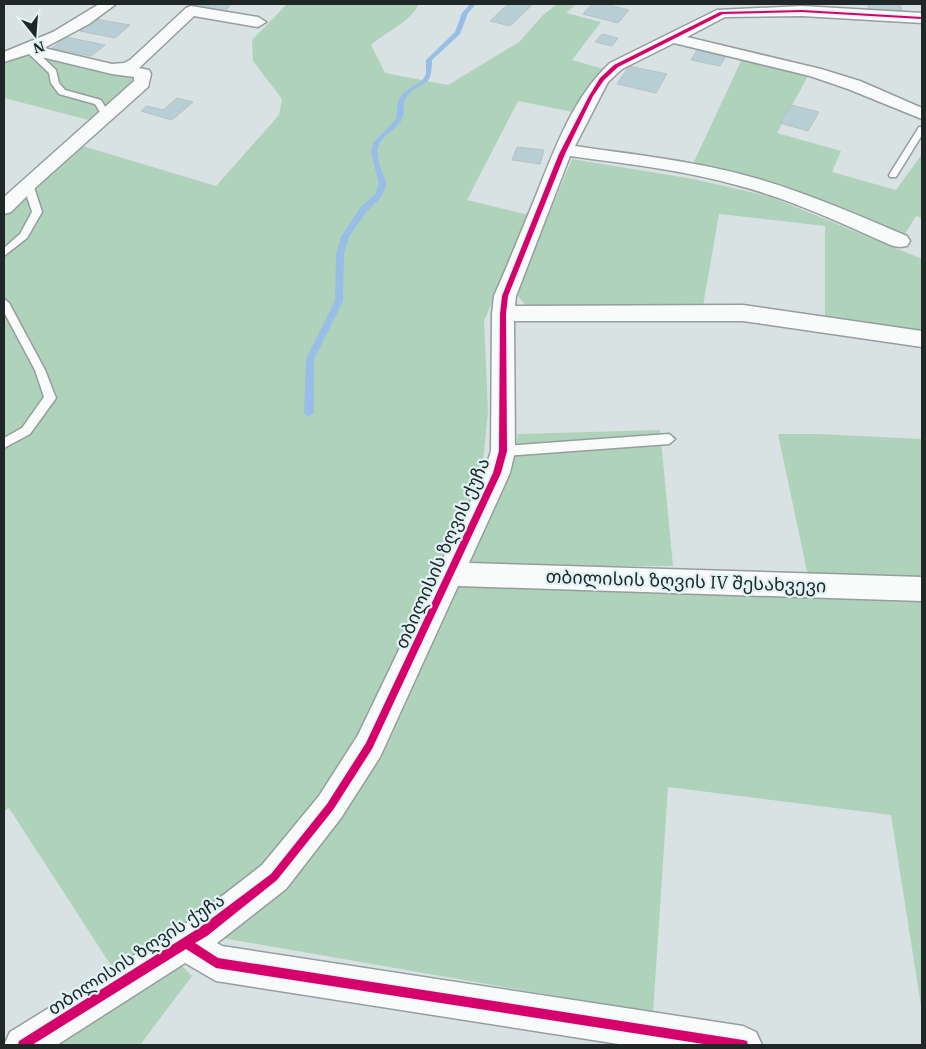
<svg xmlns="http://www.w3.org/2000/svg" width="926" height="1049" viewBox="0 0 926 1049" font-family="'IBM Plex Serif','Noto Sans Georgian',serif">
<rect width="100%" height="100%" fill="#d8e2e3"/>
<g fill="#afd2ba">
<path d="M287 4H419C409 23 387 31 371 45L385 73 448 85 519 42 543 15 557 4H576L566 13 601 22 572 60 604 69 593 81 573 112 518 101 467 200 529 215 484 321 488 411 483 462 466 507 363 726 326 792 262 869 165 939 112 967 9 808 4 811V196L66 141 216 186 279 115 282 99 253 61 252 40Z"/>
<path d="M29 53 137 78 89 120 4 98V64Z"/>
<path d="M742 59 809 74 777 133 841 151 832 172 896 190 922 154V218L916 216 903 237 785 187 692 166Z"/>
<path d="M572 159 693 179 769 196 922 259V330L825 318V226L719 214 703 306 538 309 525 305 516 293Z"/>
<path d="M660 430 673 566H478L467 557C487 518 514 478 518 434Z"/>
<path d="M778 434H819L922 439V580L808 576Z"/>
<path d="M459 583 922 600V1012L891 815 668 787 653 1013 222 938 318 849 370 774 451 589Z"/>
<path d="M178 962 192 976 140 1045H49Z"/>
</g>
<g fill="none" stroke-linecap="round" stroke-linejoin="round">
<path fill="#98bee7" fill-rule="evenodd" d="M470 4H476L468 13 460 34 432 60C432 91 422 79 408 95 401 103 406 113 401 121 396 129 385 134 380 143 373 154 383 173 387 184L381 197 366 212 349 237 344 254 343 301 314 359V413L309 416 306 415 304 413 306 359 335 301 336 254 341 237 360 208 375 194 379 184 371 153 373 143 396 119 398 101 404 92 422 81 426 74V60L455 32 462 13Z"/>
</g>
<g fill="#b8ced5" stroke="#bac1c3">
<path d="M195 4H231L224 13 190 9Z"/>
<path d="M508 4H533L510 26 490 21Z"/>
<path d="M592 4H605L629 10 618 23 583 14Z"/>
<path d="M867 4H900L902 11 869 9Z"/>
<path d="M95 19 130 25 115 38 80 31Z"/>
<path d="M602 34 618 38 612 46 595 42Z"/>
<path d="M66 37 105 45 91 56 52 48Z"/>
<path d="M698 48 727 54 720 66 691 60Z"/>
<path d="M629 66 667 74 656 93 617 84Z"/>
<path d="M177 98 193 102 172 120 141 111 147 106 163 110Z"/>
<path d="M791 105 819 112 808 131 780 123Z"/>
<path d="M517 147 544 150 540 164 512 160Z"/>
</g>
<g fill="none" stroke-linecap="round" stroke-linejoin="round">
<defs>
<g id="lane">
<path d="M26 47H32L56 70 59 83 65 90 101 100 110 115 109 117H103L95 104 59 94 51 83 49 73 26 51Z"/>
<path d="M919 127H922V135L896 177H890L889 175Z"/>
<path d="M28 181 33 184 42 212 27 238 4 256V248L20 234 32 212 23 184Z"/>
<path d="M4 299 9 303 45 370 56 398 30 434 4 448V438L22 428 44 397 35 370 4 312Z"/>
<path d="M669 434 675 439 669 444 503 456 497 451 503 446Z"/>
</g>
<g id="street">
<path d="M99 4H116L89 24 44 48 112 64 124 63 130 60 186 8 191 6 258 17 266 22 258 27 194 16 139 68 149 70 151 74 148 87 35 188 11 212 4 214V197L134 81V77L112 74 29 54 4 62V52L53 32Z"/>
<path d="M802 6 922 13V23L802 16 725 17 687 37 821 69 860 81 922 108V119L848 89 810 76 674 43 622 69 608 82 575 146C635 155 696 161 755 178 807 193 857 215 907 236L910 241 907 246 900 247 893 246C843 224 793 200 740 186 684 170 627 164 570 156L516 296 515 306 743 305 922 331V347L743 321H514L515 451 510 473 469 563 922 577V601L458 586 380 757 341 818 286 889 217 943 222 946 743 1026 756 1032 762 1045H625L216 981 185 963 57 1045H4L10 1032 191 920 262 865 319 796 358 735 484 473 491 451 492 314 494 296C509 262 523 227 537 193 555 148 574 96 610 63L717 10Z"/>
</g>
</defs>
<use href="#lane" stroke="#959d9e" stroke-width="3"/>
<use href="#street" stroke="#959d9e" stroke-width="3"/>
<use href="#lane" fill="#f9fbfb" fill-rule="evenodd"/>
<use href="#street" fill="#f9fbfb" fill-rule="evenodd"/>
<defs>
<path id="cycleway" d="M802 10 922 17V19L802 12 723 14 618 67 604 80 593 96 565 154 508 296 506 314 507 451 501 473 372 749 333 810 277 880 207 936 195 943 218 958 743 1040 747 1041 748 1045H710L216 968 186 949 32 1045H18L19 1041 199 928 271 874 327 804 366 743 493 473 499 451 500 314 502 296 559 154 589 96 600 78 614 65 720 12Z"/>
</defs>
<use href="#cycleway" stroke="#e1f3f4" stroke-width="3"/>
<use href="#cycleway" fill="#d6006c" fill-rule="evenodd"/>
</g>
<g text-anchor="middle" dominant-baseline="central" stroke-width="4.5" stroke-linejoin="round" paint-order="stroke">
<g font-size="18" fill="#202727" stroke="#e1f3f4">
<text transform="translate(442 553) rotate(-66)">თბილისის ზღვის ქუჩა</text>
<text transform="translate(686 581) rotate(2)">თბილისის ზღვის IV შესახვევი</text>
<text transform="translate(136 954) rotate(-33)">თბილისის ზღვის ქუჩა</text>
</g>
</g>
<rect width="926" height="1049" fill="none" stroke="#202727" stroke-width="10"/>
<g transform="translate(35 35) rotate(163)" stroke="#e1f3f4" stroke-width="4" paint-order="stroke">
<path d="M0-4L9 19L0 12L-9 19Z" fill="#202727"/>
<text y="-8" font-size="14" font-weight="bold" text-anchor="middle" fill="#202727">N</text>
</g>
</svg>
